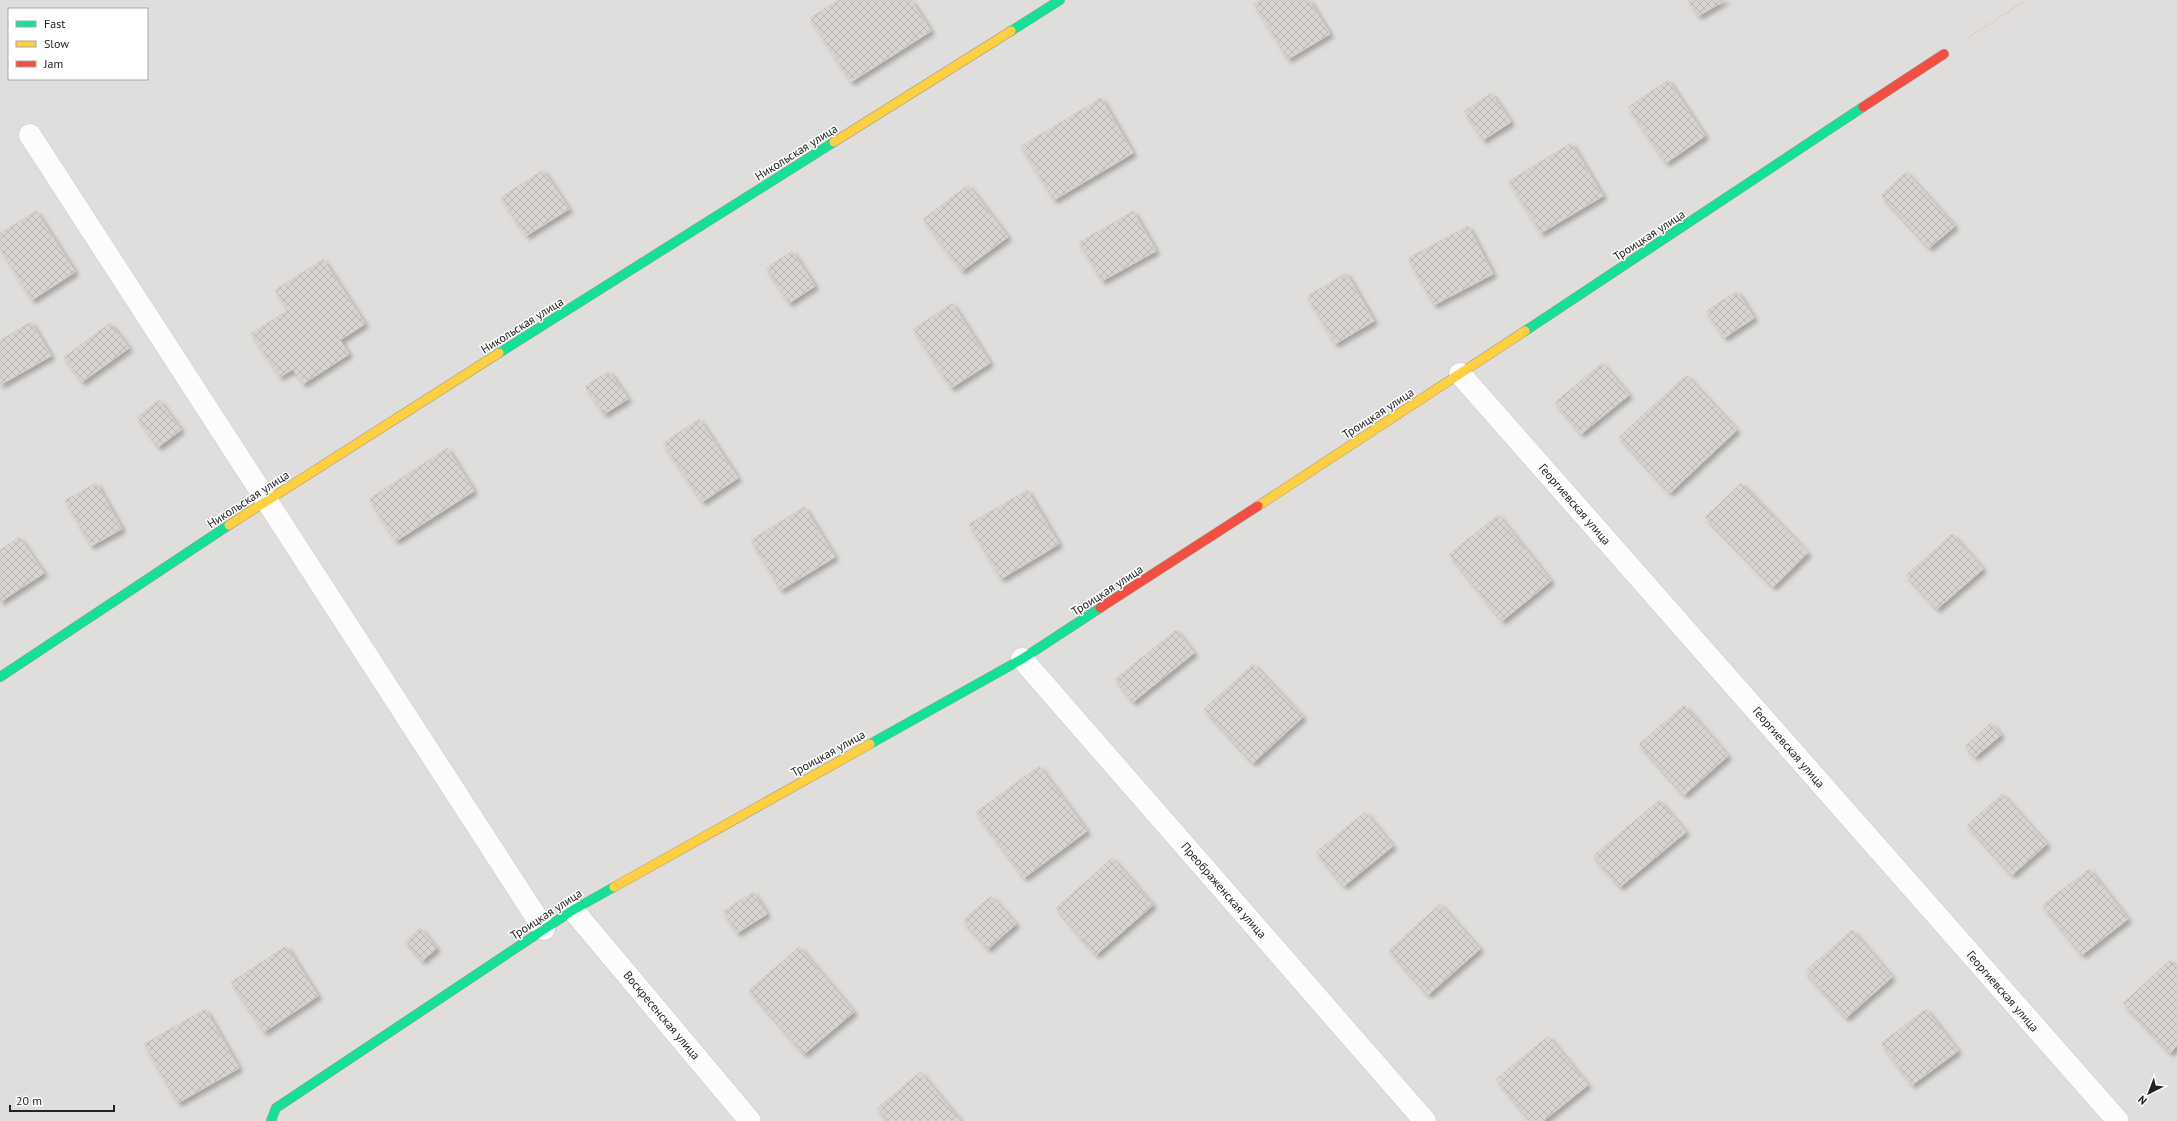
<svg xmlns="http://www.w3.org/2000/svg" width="2177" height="1121" viewBox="0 0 2177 1121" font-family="'PT Sans',sans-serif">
<defs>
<pattern id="building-cross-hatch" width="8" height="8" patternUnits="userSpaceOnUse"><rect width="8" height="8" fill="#d7d4d2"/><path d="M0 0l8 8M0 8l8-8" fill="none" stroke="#b8b6b4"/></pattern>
<filter id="shadow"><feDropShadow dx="3.5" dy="3.5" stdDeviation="2" flood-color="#0004"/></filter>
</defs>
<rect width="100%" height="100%" fill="#f0eeeb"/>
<path fill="#dfdedc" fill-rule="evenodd" d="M0 0H2177V1121H0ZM9 9H147V79H9Z"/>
<g fill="url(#building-cross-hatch)" stroke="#d3d0cc" filter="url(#shadow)">
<path d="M838 0H911L931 31 851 82 810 18Z"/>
<path d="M1260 0H1309L1330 34 1288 59 1254 4Z"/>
<path d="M1688 0H1726L1698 16Z"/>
<path d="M1668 80 1705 136 1666 163 1628 107Z"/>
<path d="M1491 93 1511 122 1483 140 1464 111Z"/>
<path d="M1101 98 1133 153 1054 200 1021 146Z"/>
<path d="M1571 143 1603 196 1541 233 1509 181Z"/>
<path d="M543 170 569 209 526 236 501 197Z"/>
<path d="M1906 172 1955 226 1929 248 1881 195Z"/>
<path d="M968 185 1008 237 962 271 923 219Z"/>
<path d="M36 211 75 272 32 300 0 248V233Z"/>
<path d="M1133 211 1156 251 1102 281 1079 242Z"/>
<path d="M1468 226 1493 274 1434 305 1408 258Z"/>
<path d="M792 251 815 286 789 303 766 268Z"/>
<path d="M323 259 365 324 340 340 349 354 303 384 293 369 280 377 251 333 288 310 275 290Z"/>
<path d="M1346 273 1374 321 1335 344 1307 296Z"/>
<path d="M1737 291 1754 318 1724 338 1706 311Z"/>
<path d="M952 303 990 363 951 388 913 329Z"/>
<path d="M31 322 51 356 0 385V340Z"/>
<path d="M110 323 129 348 82 382 64 357Z"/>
<path d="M1602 363 1629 395 1581 434 1555 402Z"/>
<path d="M609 371 628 399 604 414 585 386Z"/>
<path d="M1686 375 1737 430 1670 493 1619 437Z"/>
<path d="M159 400 181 430 158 447 137 417Z"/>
<path d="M699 419 738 478 702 502 663 443Z"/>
<path d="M447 448 474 491 396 541 369 499Z"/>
<path d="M96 483 122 529 91 546 65 500Z"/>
<path d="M1741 483 1808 553 1773 587 1705 517Z"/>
<path d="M1027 490 1059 544 1001 579 969 524Z"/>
<path d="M804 507 835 557 781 590 751 540Z"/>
<path d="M1498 515 1551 581 1502 621 1449 554Z"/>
<path d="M1952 534 1983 569 1937 609 1906 575Z"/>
<path d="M19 537 44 573 0 602V550Z"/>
<path d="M1176 630 1194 653 1133 702 1115 679Z"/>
<path d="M1253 664 1303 717 1253 763 1204 709Z"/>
<path d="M1684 705 1728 756 1684 795 1639 744Z"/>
<path d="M1991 723 2001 735 1975 757 1965 746Z"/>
<path d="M1039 766 1087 831 1024 878 976 812Z"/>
<path d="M2002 794 2047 844 2012 875 1967 825Z"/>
<path d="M1659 800 1686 832 1620 887 1593 856Z"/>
<path d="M1365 812 1393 846 1344 886 1316 852Z"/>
<path d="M1112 858 1153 905 1096 955 1056 908Z"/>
<path d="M2089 869 2128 919 2082 955 2042 905Z"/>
<path d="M753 892 767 914 737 933 723 911Z"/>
<path d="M991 896 1016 924 988 949 963 920Z"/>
<path d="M1440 904 1480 949 1428 995 1389 950Z"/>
<path d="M420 928 437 948 422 961 405 941Z"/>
<path d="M1852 930 1892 977 1846 1018 1805 971Z"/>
<path d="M286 946 318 996 264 1032 231 982Z"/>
<path d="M799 947 854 1012 804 1054 749 990Z"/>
<path d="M2170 960 2177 967V1046L2170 1053 2123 1003Z"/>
<path d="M205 1009 239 1068 178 1103 144 1044Z"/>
<path d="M1926 1009 1958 1051 1912 1085 1881 1043Z"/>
<path d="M1548 1036 1588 1085 1543 1121H1530L1496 1079Z"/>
<path d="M920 1072 960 1120 959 1121H888L877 1108Z"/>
</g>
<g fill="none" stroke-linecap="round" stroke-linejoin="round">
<defs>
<g id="street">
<path d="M30 135 544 929"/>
<path d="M1460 374 2118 1121"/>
<path d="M1022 659 1425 1121"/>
<path d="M573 910 750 1121"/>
</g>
<g id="fast">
<path d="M1011 31 1060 0"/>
<path d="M1525 331 1863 107"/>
<path d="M499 353 834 142"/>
<path d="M0 677 229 525"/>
<path d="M870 744 1022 659 1100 608"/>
<path d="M271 1121 276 1108 573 910 614 887"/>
</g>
<g id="slow">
<path d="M834 142 1011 31"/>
<path d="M1258 506 1525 331"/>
<path d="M229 525 499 353"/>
<path d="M614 887 870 744"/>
</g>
<g id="jam">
<path d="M1863 107 1944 54"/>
<path d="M1100 608 1258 506"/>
</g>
</defs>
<use href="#street" stroke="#c9c8c7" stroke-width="23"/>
<use href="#fast" stroke="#999a82" stroke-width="10"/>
<use href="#slow" stroke="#999a82" stroke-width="10"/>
<use href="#jam" stroke="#999a82" stroke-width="10"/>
<path stroke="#dccecd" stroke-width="2.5" stroke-dasharray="2 2" stroke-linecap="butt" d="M1968 38 2026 0"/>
<use href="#street" stroke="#fdfcfc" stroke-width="22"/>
<use href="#fast" stroke="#16e098" stroke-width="9"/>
<use href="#slow" stroke="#ffcf43" stroke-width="9"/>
<use href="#jam" stroke="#f24e42" stroke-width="9"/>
</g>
<g text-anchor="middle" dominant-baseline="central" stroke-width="3" stroke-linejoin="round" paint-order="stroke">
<g font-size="12" fill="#222" stroke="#fff">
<text transform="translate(796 152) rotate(-32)">Никольская улица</text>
<text transform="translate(1649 235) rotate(-33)">Троицкая улица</text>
<text transform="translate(522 325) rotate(-32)">Никольская улица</text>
<text transform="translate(1378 413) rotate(-33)">Троицкая улица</text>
<text transform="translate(248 499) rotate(-33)">Никольская улица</text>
<text transform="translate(1575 504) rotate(49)">Георгиевская улица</text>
<text transform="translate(1107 590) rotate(-33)">Троицкая улица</text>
<text transform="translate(1789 747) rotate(49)">Георгиевская улица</text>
<text transform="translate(828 753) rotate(-29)">Троицкая улица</text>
<text transform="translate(1224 890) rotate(49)">Преображенская улица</text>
<text transform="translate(546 914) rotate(-33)">Троицкая улица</text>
<text transform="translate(2003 991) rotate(49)">Георгиевская улица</text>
<text transform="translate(662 1015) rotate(50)">Воскресенская улица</text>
</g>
</g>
<rect x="8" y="8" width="140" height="72" fill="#ffffff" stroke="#a7a7a7"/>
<rect x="16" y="21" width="20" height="6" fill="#16e098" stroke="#a7a7a7"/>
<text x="44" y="28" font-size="12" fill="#222222">Fast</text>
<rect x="16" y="41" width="20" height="6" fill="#ffcf43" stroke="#a7a7a7"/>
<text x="44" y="48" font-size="12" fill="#222222">Slow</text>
<rect x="16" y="61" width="20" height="6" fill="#f24e42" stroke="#a7a7a7"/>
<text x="44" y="68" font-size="12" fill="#222222">Jam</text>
<g transform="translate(2149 1093) rotate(222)" stroke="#ffffff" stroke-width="3" paint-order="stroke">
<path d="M0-3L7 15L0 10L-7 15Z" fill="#222222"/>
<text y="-6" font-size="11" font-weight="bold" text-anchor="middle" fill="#222222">N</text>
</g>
<path d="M10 1105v6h104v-6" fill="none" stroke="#222222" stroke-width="2"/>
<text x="16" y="1105" font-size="12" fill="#222222" stroke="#ffffff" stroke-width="3" paint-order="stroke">20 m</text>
</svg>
